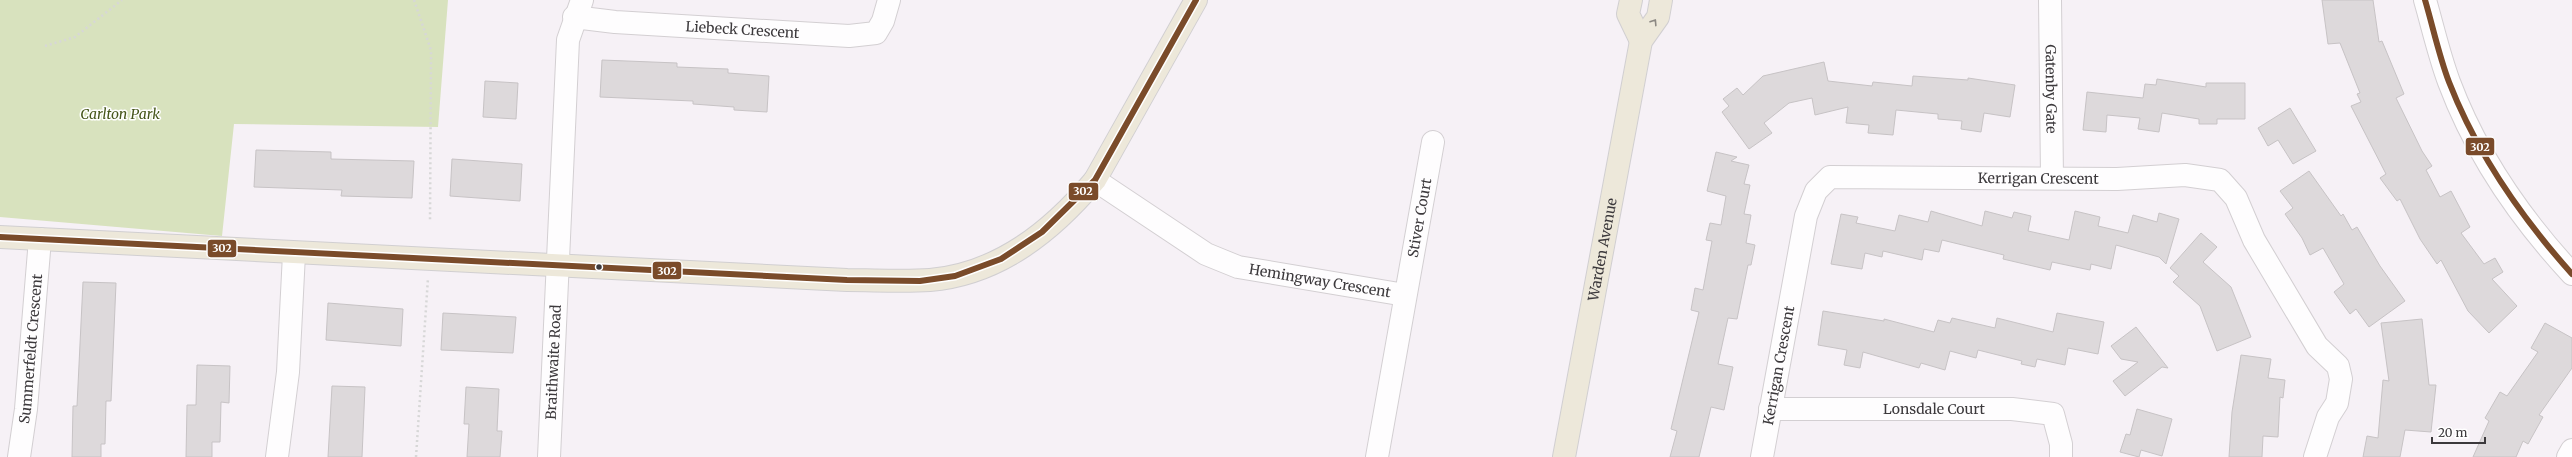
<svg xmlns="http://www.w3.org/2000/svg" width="2572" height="457" viewBox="0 0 2572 457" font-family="Merriweather,serif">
<rect width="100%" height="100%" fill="#f6f1f6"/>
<path fill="#d8e2be" d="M0 0H448L438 127 234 124 222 236 0 217Z"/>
<g fill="#ddd9db" stroke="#c7c3c5">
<path d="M2322 0H2373L2379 42 2382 41 2404 94 2396 98 2422 151 2432 166 2426 170 2440 197 2451 191 2470 227 2461 233 2484 264 2495 258 2503 272 2492 279 2517 306 2489 333 2468 311 2441 260 2437 264 2420 239 2400 199 2397 201 2380 178 2386 174 2351 106 2361 102 2357 94 2360 93 2340 43 2328 44Z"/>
<path d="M602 60 677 63V67L728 69V73L769 76 767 112 734 110V107L693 104V101L600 97Z"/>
<path d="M1824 62 1828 81 1872 86 1873 82 1912 86 1913 76 1968 80V78L2015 85 2010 117 1984 113 1981 132 1961 129 1962 121 1938 119V114L1896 110 1893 135 1868 133 1869 125 1846 123 1848 107 1815 115 1812 98 1789 103 1764 123 1772 133 1749 149 1722 112 1729 106 1723 99 1737 88 1743 95 1763 76Z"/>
<path d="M2157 79 2206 87V83H2245V119H2217V124H2199V119L2162 113 2159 132 2138 129 2140 118 2107 115 2106 132 2083 130 2087 92 2143 98 2145 84 2156 85Z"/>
<path d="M485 81 518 83 516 119 483 117Z"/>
<path d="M2290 108 2316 151 2293 164 2278 140 2268 146 2258 128Z"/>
<path d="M256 150 331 152V159L414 161 412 198 341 196 342 190 254 187Z"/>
<path d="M1716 152 1737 157 1731 161 1749 165 1744 184 1750 185 1744 214 1751 215 1746 243 1755 245 1751 265H1748L1737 319 1728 318 1718 364 1733 367 1724 410 1711 407 1699 457H1670L1677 431 1671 429 1699 312 1691 310 1695 288 1703 290 1712 241 1706 240 1710 223 1721 225 1726 196 1707 191Z"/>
<path d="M452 159 522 164 520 201 450 196Z"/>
<path d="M2309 171 2341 216 2343 214 2352 230 2357 227 2380 266 2405 301 2369 327 2356 309 2350 314 2334 292 2344 284 2323 248 2310 255 2302 238 2285 214 2293 208 2280 191Z"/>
<path d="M1931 211 1982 226 1985 211 2012 218 2014 212 2031 216 2028 231 2069 240 2075 211 2100 217 2098 226 2128 233 2133 215 2157 222 2159 213 2179 219 2166 264 2159 257 2116 245 2111 269 2091 264 2090 270 2052 262 2050 270 2003 259 2004 255 1942 240 1939 252 1924 249 1922 260 1883 251 1882 257 1865 253 1862 269 1831 264 1841 214 1858 217 1856 223 1895 231 1899 215 1928 222Z"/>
<path d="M2201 233 2217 247 2203 262 2231 287 2251 337 2217 351 2200 306 2173 282 2179 276 2170 268Z"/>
<path d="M83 282 116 283 111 401H106L105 444H101V457H72L73 406H77Z"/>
<path d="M328 303 403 309 401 346 326 340Z"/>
<path d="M1823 311 1884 321V319L1934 332 1938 320 1950 323 1952 318 1995 328 1997 318 2053 332 2057 313 2104 322 2098 354 2068 348 2065 365 2037 359 2035 367 2021 364 2022 361 1978 350 1976 358 1950 351 1945 370 1921 363 1919 368 1863 352 1860 368 1844 365 1847 350 1818 345Z"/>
<path d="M443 313 516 317 513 353 441 350Z"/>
<path d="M2422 319 2429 385H2436L2431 432 2405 430 2400 457H2363L2367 436 2378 438 2383 380 2389 381 2381 323Z"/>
<path d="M2545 323 2572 338V368L2539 415 2543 417 2528 444 2523 441 2516 457H2473L2489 421 2485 418 2500 392 2507 396 2538 352 2531 348Z"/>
<path d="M2136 327 2168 368 2162 367 2125 396 2113 381 2138 362 2121 359 2111 346Z"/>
<path d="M2241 355 2271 359 2268 378 2285 380 2283 398 2280 397 2278 437 2263 436 2262 457H2229L2232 412Z"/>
<path d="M197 365 230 366 229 403 221 402 220 442H212V457H186L187 405H196Z"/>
<path d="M332 386 365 387 362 457H328Z"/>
<path d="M466 387 499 389 497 431H502L500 457H467L469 424H464Z"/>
<path d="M2137 409 2172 419 2162 456 2141 450 2139 457 2120 452 2126 434 2130 435Z"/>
</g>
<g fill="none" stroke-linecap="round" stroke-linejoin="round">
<defs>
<g id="minor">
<path id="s1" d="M2050 0 2052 178"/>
<path d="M2425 0C2433 28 2439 55 2449 82 2476 154 2520 218 2572 274"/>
<path id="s2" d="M574 17 615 22 849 36 876 33 883 21 889 0"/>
<path id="s3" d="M1095 180 1206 254 1238 267 1405 295"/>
<path id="s4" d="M1770 409H2012L2053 414 2061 444V457"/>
<path id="s5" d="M19 457 26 409 40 239"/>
<path d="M277 457 288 372 294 254"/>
<path id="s6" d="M549 457 568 40 582 0"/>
<path id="s7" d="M1377 457 1433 142"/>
<path id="s8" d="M1762 457 1806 216 1816 191 1830 177 2117 179 2185 175 2220 180 2236 198 2254 240 2317 346 2338 366 2341 379 2337 403 2328 417 2315 457"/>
<path d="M2568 457 2572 450"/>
</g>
<g id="major">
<path d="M1631 0 1628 14 1641 41"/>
<path d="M0 237 847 280C874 280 902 282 930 280 999 274 1052 231 1095 180L1196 0"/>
<path id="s9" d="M1564 457 1641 41 1658 17 1661 0"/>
</g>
</defs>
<use href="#minor" stroke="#d3cfd2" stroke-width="24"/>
<use href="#major" stroke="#d1cfd1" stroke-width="24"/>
<g stroke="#d7d7d7" stroke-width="2.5" stroke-dasharray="2 3" stroke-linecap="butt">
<path d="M414 0 431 50 430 222"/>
<path d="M45 46 75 37 122 0"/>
<path d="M416 457 428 278"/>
</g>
<use href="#minor" stroke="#fefdfe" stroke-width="22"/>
<use href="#major" stroke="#ede8da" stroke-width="22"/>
<defs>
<g id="bus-1">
<path d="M2425 0C2433 27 2439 56 2449 82 2477 154 2521 217 2572 274"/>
<path d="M0 237 847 280 920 281 955 276 1001 259 1042 232 1095 180 1196 0"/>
</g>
</defs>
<use href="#bus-1" stroke="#fff" stroke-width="9"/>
<use href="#bus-1" stroke="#7a4b2a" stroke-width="6"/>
</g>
<defs><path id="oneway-chevron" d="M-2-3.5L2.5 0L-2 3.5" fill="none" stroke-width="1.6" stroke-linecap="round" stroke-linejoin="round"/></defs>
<use stroke="#8c8883" href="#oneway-chevron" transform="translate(1654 22) rotate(-57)"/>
<circle fill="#3c393c" stroke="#fff" stroke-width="1.5" cx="599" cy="267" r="3.5"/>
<g text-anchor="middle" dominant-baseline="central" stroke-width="3" stroke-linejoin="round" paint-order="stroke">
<g font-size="14" fill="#3c393c" stroke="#fff">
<text stroke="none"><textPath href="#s2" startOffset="169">Liebeck Crescent</textPath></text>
<text stroke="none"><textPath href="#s1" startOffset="89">Gatenby Gate</textPath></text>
<text stroke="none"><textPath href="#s8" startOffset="500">Kerrigan Crescent</textPath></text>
<text stroke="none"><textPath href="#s7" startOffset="243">Stiver Court</textPath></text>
<text stroke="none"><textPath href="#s9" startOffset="211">Warden Avenue</textPath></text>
<text stroke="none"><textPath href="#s3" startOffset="251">Hemingway Crescent</textPath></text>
<text stroke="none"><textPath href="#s5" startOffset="109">Summerfeldt Crescent</textPath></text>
<text stroke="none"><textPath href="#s6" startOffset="95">Braithwaite Road</textPath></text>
<text stroke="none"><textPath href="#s8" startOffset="93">Kerrigan Crescent</textPath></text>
<text stroke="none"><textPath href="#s4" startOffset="164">Lonsdale Court</textPath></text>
</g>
<g font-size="14" font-style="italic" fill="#46561b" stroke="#fff">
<text x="120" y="114">Carlton Park</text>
</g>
</g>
<g stroke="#fff" stroke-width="1.5">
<rect x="2465" y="137" width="30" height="19" rx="4" fill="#7a4b2a"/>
<rect x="1068" y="182" width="31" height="19" rx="4" fill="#7a4b2a"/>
<rect x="207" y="239" width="30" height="19" rx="4" fill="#7a4b2a"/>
<rect x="652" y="261" width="30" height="19" rx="4" fill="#7a4b2a"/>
</g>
<g font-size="11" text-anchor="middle" font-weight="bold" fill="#fff">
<text x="2480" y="151">302</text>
<text x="1083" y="195">302</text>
<text x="222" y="252">302</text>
<text x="667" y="275">302</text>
</g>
<path d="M2432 437v6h53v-6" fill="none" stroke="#3c393c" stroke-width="2"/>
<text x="2438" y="437" font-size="12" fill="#3c393c" stroke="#ffffff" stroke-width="3" paint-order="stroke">20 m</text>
</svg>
